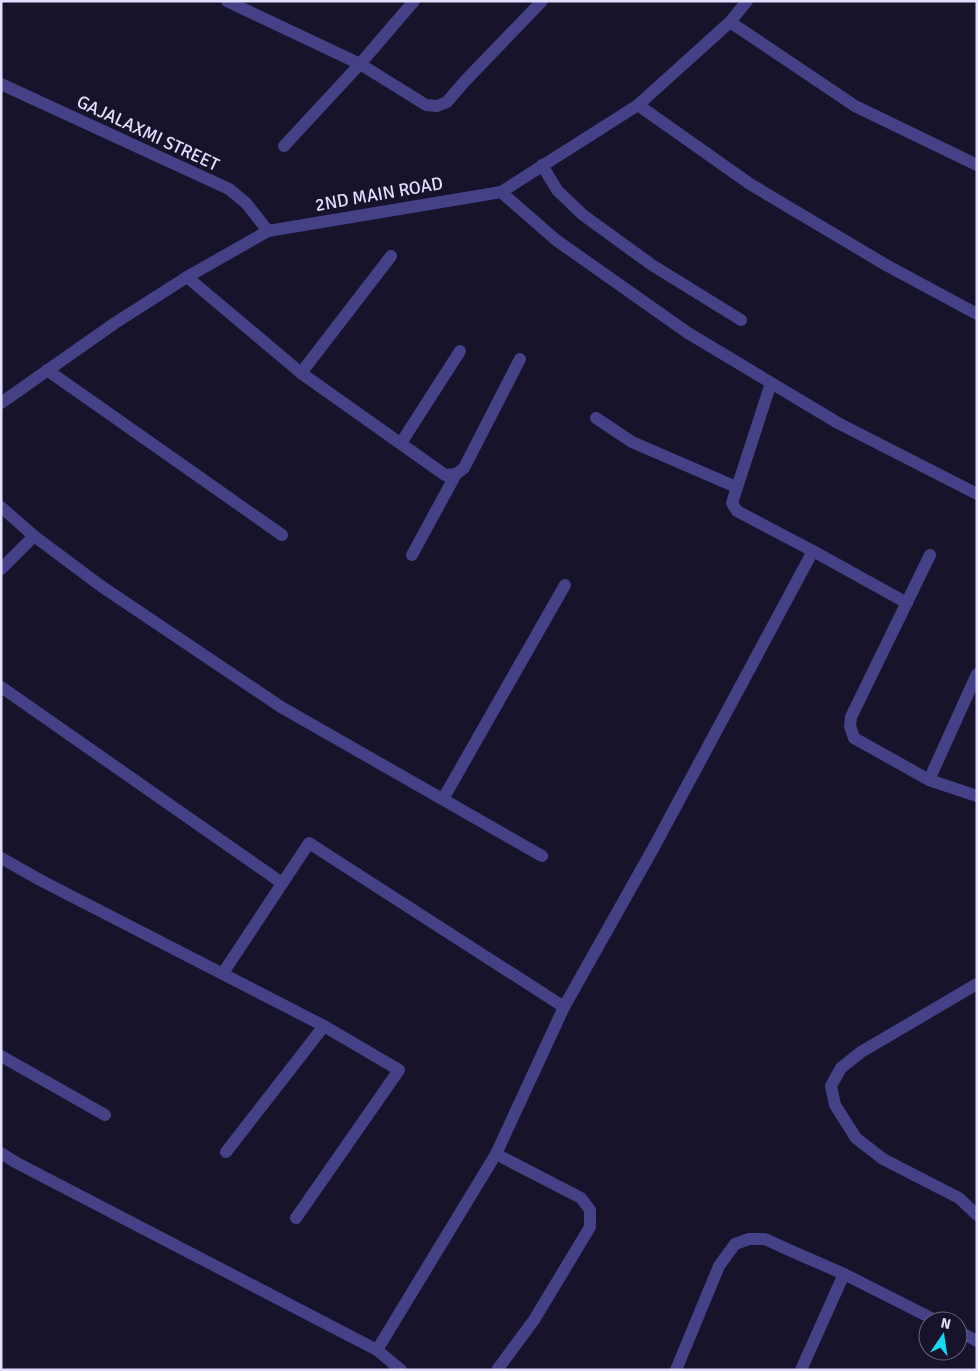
<svg xmlns="http://www.w3.org/2000/svg" width="978" height="1371" viewBox="0 0 978 1371" font-family="Signika,sans-serif">
<rect width="100%" height="100%" fill="#17132a"/>
<g fill="none" stroke-linecap="round" stroke-linejoin="round">
<g stroke="#454186" stroke-width="12">
<path d="M227 1 360 64 426 105 437 106 447 102 465 81 542 1"/>
<path d="M730 22 855 106 977 165"/>
<path d="M1 84 229 189 246 203 268 231"/>
<path d="M638 105 750 184 886 265 977 314"/>
<path d="M284 146 360 64 414 1"/>
<path d="M542 165 557 190 583 215 652 265 741 320"/>
<path d="M501 192 556 240 688 333 838 423 977 494"/>
<path d="M187 277 301 373 445 475 456 474 464 468 520 359"/>
<path d="M47 370 282 535"/>
<path d="M301 373 391 256"/>
<path d="M771 383 732 503 737 511 813 551 907 603"/>
<path d="M1 403 115 323 187 277 268 231 501 192 638 105 730 22 747 1"/>
<path d="M596 418 632 442 736 487"/>
<path d="M401 443 460 351"/>
<path d="M1 507 34 536 101 586 281 707 542 856"/>
<path d="M412 555 456 474"/>
<path d="M930 555 851 717 850 726 854 738 929 780 977 796"/>
<path d="M1 569 34 536"/>
<path d="M1 687 282 883"/>
<path d="M929 780 977 674"/>
<path d="M443 799 565 585"/>
<path d="M1 858 40 880 324 1026 399 1070 296 1218"/>
<path d="M223 973 309 843 564 1007"/>
<path d="M977 984 861 1052 841 1068 831 1086 835 1105 856 1138 883 1159 959 1198 977 1215"/>
<path d="M1 1056 105 1115"/>
<path d="M226 1152 324 1026"/>
<path d="M1 1153 15 1162 377 1350 401 1370"/>
<path d="M496 1154 581 1198 590 1210V1227L534 1320 497 1370"/>
<path d="M958 1331 977 1341"/>
<path d="M377 1350 496 1154 564 1007 654 847 813 551"/>
<path d="M676 1370 719 1266 735 1244 749 1239H765L789 1250 844 1274 937 1321"/>
<path d="M801 1370 844 1274"/>
</g>
</g>
<g text-anchor="middle" dominant-baseline="central" stroke-width="4.5" stroke-linejoin="round" paint-order="stroke">
<g font-size="18" fill="#e2defd" stroke="#17132a">
<text transform="translate(148 133) rotate(25)">GAJALAXMI STREET</text>
<text transform="translate(379 194) rotate(-10)">2ND MAIN ROAD</text>
</g>
</g>
<rect width="978" height="1371" fill="none" stroke="#e2defd" stroke-width="5"/>
<g transform="translate(943 1336) rotate(13)"><circle r="24" fill="#17132a" stroke="#68647e"/>
<path d="M0-4L9 19L0 12L-9 19Z" fill="#15d8f2"/>
<text y="-8" font-size="14" font-weight="bold" text-anchor="middle" fill="#e2defd">N</text>
</g>
</svg>
